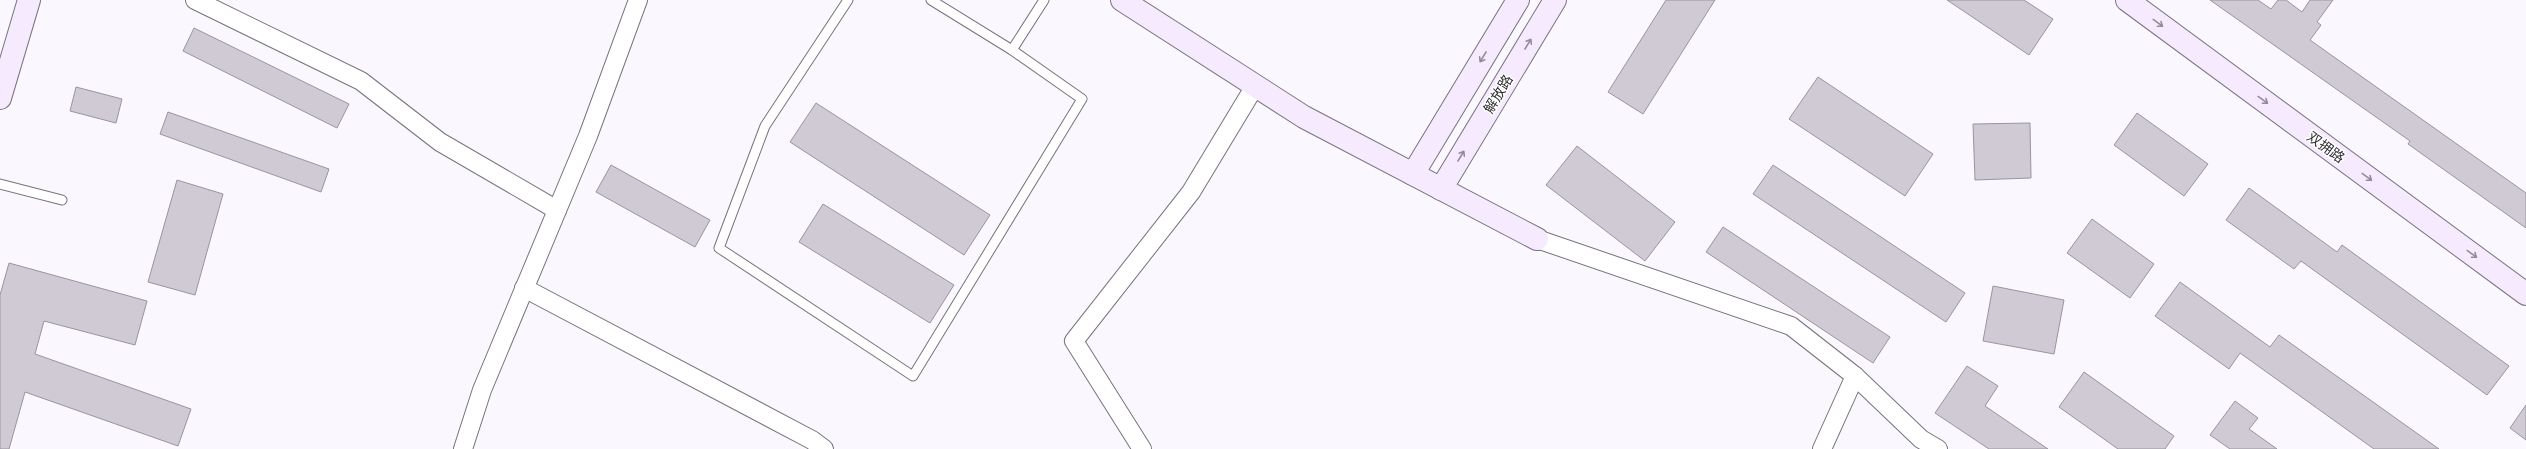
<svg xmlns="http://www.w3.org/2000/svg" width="2526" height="449" viewBox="0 0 2526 449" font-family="'Roboto Condensed','Noto Sans SC',sans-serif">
<rect width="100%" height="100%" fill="#fbf7fe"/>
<g fill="#d0cad4" stroke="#99949d">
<path d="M1666 0H1715L1643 114 1608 92Z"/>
<path d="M1947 0H2024L2053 19 2029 55Z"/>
<path d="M2210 0H2258L2271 9 2278 0H2286L2302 12 2310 0H2333L2317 22 2321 25 2310 40 2526 193V228L2408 144 2410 141Z"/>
<path d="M194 28 349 104 337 128 183 51Z"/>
<path d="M1818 77 1933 154 1905 196 1789 119Z"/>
<path d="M76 87 122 99 116 123 70 111Z"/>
<path d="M816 103 990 215 964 255 790 142Z"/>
<path d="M168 112 329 169 321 192 160 134Z"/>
<path d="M2137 113 2208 164 2184 196 2114 145Z"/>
<path d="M2030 123 2031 178 1975 180 1973 124Z"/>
<path d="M1577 146 1675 222 1645 261 1546 185Z"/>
<path d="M611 165 710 220 695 247 596 192Z"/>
<path d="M1773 165 1965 293 1946 322 1753 194Z"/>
<path d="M177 180 223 194 195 295 148 282Z"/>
<path d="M2249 188 2337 252 2342 245 2509 366 2487 395 2301 261 2294 269 2226 220Z"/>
<path d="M823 204 954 285 930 323 799 242Z"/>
<path d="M2092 219 2154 264 2130 298 2067 253Z"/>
<path d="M1723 227 1890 337 1873 363 1706 252Z"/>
<path d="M9 263 147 301 135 345 44 321 35 354 191 409 178 446 25 392 9 449H0V295Z"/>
<path d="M2180 282 2270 347 2279 335 2439 449H2374L2240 353 2229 369 2155 316Z"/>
<path d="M1993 286 2064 300 2054 354 1983 341Z"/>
<path d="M1967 366 1998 386 1985 406 2048 449H1989L1935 413Z"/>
<path d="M2084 372 2174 436 2165 449H2118L2059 407Z"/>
<path d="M2235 401 2258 418 2249 429 2277 449H2230L2210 435Z"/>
<path d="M2526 405V440L2510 428Z"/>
</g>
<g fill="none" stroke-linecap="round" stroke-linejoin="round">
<defs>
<g id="lane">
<path d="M848 0 765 126 719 248 913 376 1082 99 1012 50 1044 0"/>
<path d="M931 0 1012 50"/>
<path d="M0 184 62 200"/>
</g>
<g id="street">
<path d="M195 0 361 81 440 142 557 210"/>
<path d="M1537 239 1791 326 1855 376 1921 439 1938 449"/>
<path d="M524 288 812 440 824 449"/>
<path d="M463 449 482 390 588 136 638 0"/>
<path d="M1142 449 1074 341 1191 192 1255 86"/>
<path d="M1822 449 1855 376"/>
</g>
<g id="secondary">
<path d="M1122 0 1304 117 1537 239"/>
<path d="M2127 0 2526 294"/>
<path d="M0 98 29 0"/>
<path d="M1413 174 1518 0"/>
<path d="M1441 189 1555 0"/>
</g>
</defs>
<use href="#lane" stroke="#78737c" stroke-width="11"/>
<use href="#street" stroke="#78737c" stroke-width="20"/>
<use href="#secondary" stroke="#78737c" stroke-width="24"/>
<use href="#lane" stroke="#fff" stroke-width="9"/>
<use href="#street" stroke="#fff" stroke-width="18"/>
<use href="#secondary" stroke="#f6ebfe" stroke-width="22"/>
</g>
<defs><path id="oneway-shaft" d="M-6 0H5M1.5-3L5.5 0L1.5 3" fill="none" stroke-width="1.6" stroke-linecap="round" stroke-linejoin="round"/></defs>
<g stroke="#938c98">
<use href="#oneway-shaft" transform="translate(2158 23) rotate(36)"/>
<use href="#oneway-shaft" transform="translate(1528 44) rotate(-59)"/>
<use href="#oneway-shaft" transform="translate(1483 57) rotate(121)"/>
<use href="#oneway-shaft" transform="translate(2263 100) rotate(36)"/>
<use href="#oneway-shaft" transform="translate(1461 156) rotate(-59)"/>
<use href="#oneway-shaft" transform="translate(2367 177) rotate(36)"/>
<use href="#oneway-shaft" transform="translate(2472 254) rotate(36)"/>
</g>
<g text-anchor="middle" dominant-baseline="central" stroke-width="3" stroke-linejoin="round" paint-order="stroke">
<g font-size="14" fill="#302e32" stroke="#fff">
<text transform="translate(1498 94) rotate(-59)">解放路</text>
<text transform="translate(2326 147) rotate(36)">双拥路</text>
</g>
</g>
</svg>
